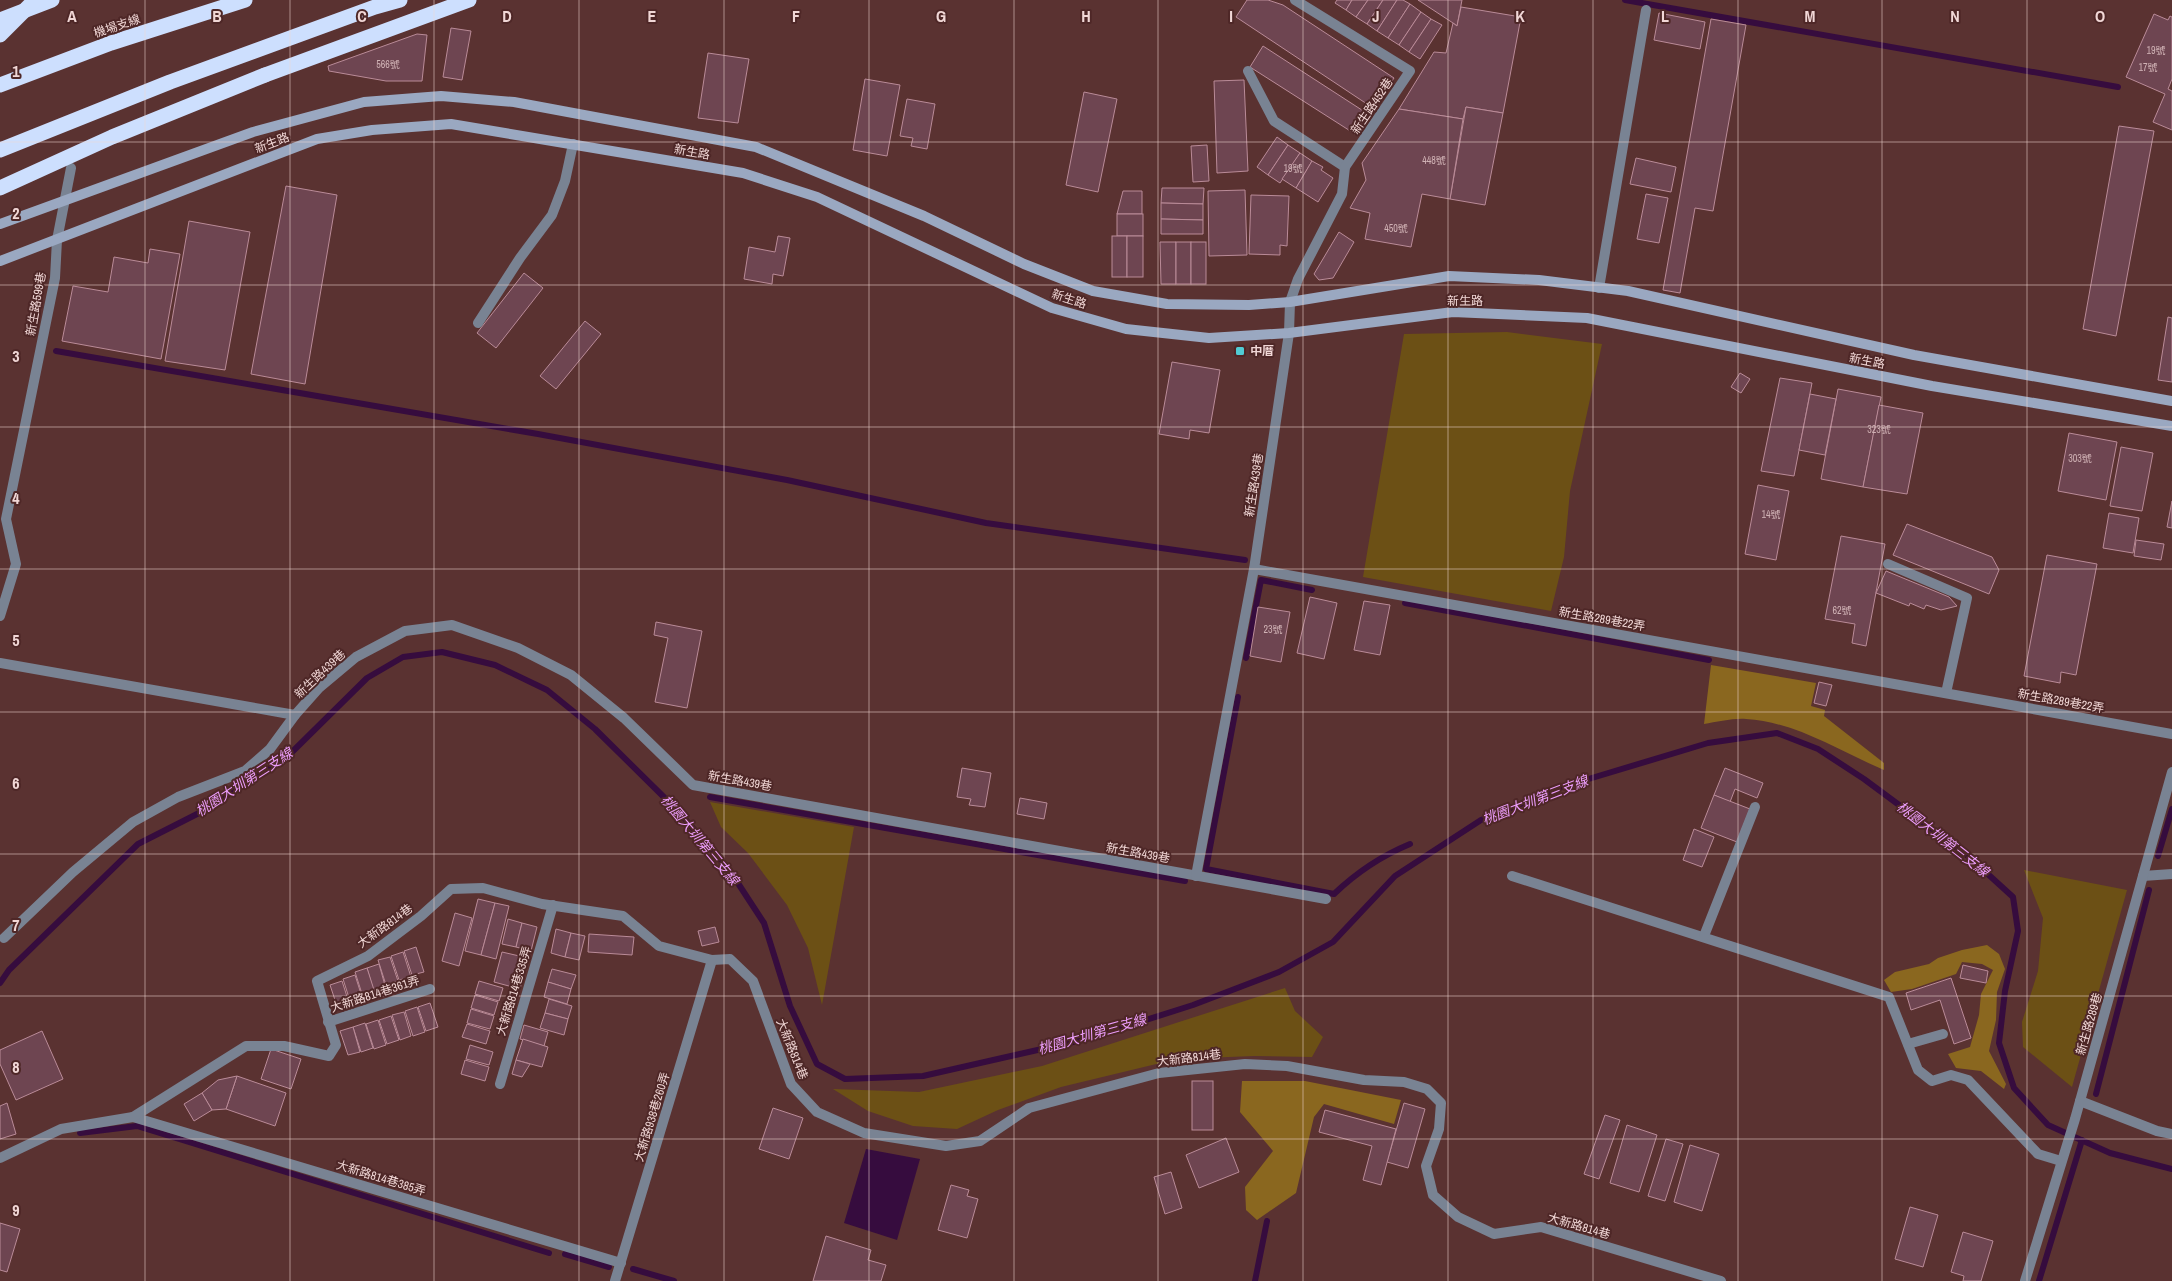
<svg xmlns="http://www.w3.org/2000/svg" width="2172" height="1281" viewBox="0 0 2172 1281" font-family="'Archivo Narrow','Noto Sans TC',sans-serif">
<rect width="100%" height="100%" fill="#5a3231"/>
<g fill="#6c5015">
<path d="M1507 332 1602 344 1570 491 1564 557 1551 611 1363 577 1404 334Z"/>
<path d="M710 802 854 827 822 1005 808 948 787 905 748 853 721 827Z"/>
<path d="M2024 870 2127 890 2072 1087 2023 1047 2022 1022 2038 971 2043 918Z"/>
<path d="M1285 988 1295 1011 1323 1037 1312 1057 1254 1056 1177 1059 1061 1087 998 1110 957 1129 913 1126 868 1111 833 1089 919 1092 1042 1066Z"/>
</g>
<g fill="#8a671f">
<path d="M1711 665 1816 683 1811 706 1825 710 1824 716 1884 763V770C1839 751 1796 722 1746 719 1733 718 1717 722 1704 724Z"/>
<path d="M1987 945 1999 954 2005 969 1997 992 1996 1020 1989 1051 2006 1084 2004 1089 1981 1071 1956 1068 1948 1054 1970 1047 1979 1015 1981 994 1993 970 1982 964 1962 962 1956 974 1912 989 1891 992 1884 980 1895 972 1929 964 1938 958 1962 950Z"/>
<path d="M1242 1081H1305L1401 1100 1394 1124 1324 1104 1314 1117 1296 1193 1257 1220 1246 1210 1245 1187 1273 1151 1240 1112Z"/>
</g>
<path fill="#360c3e" d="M866 1149 920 1159 897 1240 844 1223Z"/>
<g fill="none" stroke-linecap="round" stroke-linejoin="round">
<g stroke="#360c3e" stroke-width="6">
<path d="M1625 0 2118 87"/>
<path d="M56 351 538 434 787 480 986 523 1245 560"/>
<path d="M1405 603 1709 660"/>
<path d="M1246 658 1261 580 1312 590"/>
<path d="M1238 697 1206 869 1334 894C1357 872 1381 856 1410 844"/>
<path d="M710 797 1185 881"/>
<path d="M2158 856 2172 809"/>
<path d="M0 983 9 970 138 844 201 812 287 757 367 678 403 657 442 652 495 665 547 690 595 729 678 811 730 871 764 923 790 1006 817 1064 845 1079 923 1076 1086 1039 1193 1005 1279 972 1333 942 1395 876 1481 820 1562 787 1708 743 1777 733 1818 749 1864 779 1968 856 2013 897 2018 931 2005 991 1999 1043 2014 1088 2048 1125 2110 1153 2172 1169"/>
<path d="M2096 1094 2149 890"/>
<path d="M80 1133 137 1126 549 1253"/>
<path d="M565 1254 609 1267"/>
<path d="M633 1269 674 1281"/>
<path d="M1255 1281 1267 1221"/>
<path d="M2039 1281 2082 1140"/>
</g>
</g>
<g fill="#6e4551" stroke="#ba8b98">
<path d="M1247 0H1268L1283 5 1394 78 1373 108 1236 17Z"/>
<path d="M1337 0H1352L1346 10 1335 3Z"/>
<path d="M1352 0H1368L1356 17 1346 10Z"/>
<path d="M1368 0H1383L1367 24 1356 17Z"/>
<path d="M1383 0H1397L1377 31 1367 24Z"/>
<path d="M1397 0H1403L1410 4 1388 38 1377 31Z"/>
<path d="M1418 0H1462L1457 26 1453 23Z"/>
<path d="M1410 4 1421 12 1399 45 1388 38Z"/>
<path d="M1461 7 1521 17 1503 113 1466 107 1463 119 1399 109 1434 52 1446 53 1453 23 1457 26Z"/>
<path d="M1421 12 1431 19 1409 52 1399 45Z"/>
<path d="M1659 13 1705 22 1700 49 1654 40Z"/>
<path d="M2154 14 2168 20 2170 16 2172 17V79L2168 89 2172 91V130L2153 122 2165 94 2126 77Z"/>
<path d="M1431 19 1442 25 1420 59 1409 52Z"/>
<path d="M1711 19 1746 25 1713 211 1695 208 1680 293 1663 290Z"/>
<path d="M451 28 471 31 462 80 443 77Z"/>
<path d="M417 34 427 35 422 81H386L329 71 328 66Z"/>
<path d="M1263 46 1368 114 1355 134 1250 67Z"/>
<path d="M708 53 749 59 738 123 698 118Z"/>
<path d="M865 79 900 85 887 156 853 150Z"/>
<path d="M1244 80 1248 171 1217 173 1214 81Z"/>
<path d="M1084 92 1117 99 1098 192 1066 185Z"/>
<path d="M907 99 935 104 927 149 911 146 913 138 900 136Z"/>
<path d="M1466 107 1503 113 1485 205 1450 199Z"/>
<path d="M1399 109 1463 119 1450 199 1422 194 1411 247 1365 239 1370 213 1350 208 1366 180 1362 163Z"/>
<path d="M2119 126 2154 131 2116 336 2083 329Z"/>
<path d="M1277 137 1288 145 1268 175 1257 167Z"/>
<path d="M1207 145 1209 181 1193 182 1191 146Z"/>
<path d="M1288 145 1300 153 1280 183 1268 175Z"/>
<path d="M1300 153 1312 161 1296 188 1282 179Z"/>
<path d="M1636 158 1676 167 1671 192 1630 184Z"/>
<path d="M1312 161 1323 167 1321 170 1333 178 1318 202 1296 188Z"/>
<path d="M286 186 337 195 305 384 251 374Z"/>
<path d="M1162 188H1204L1203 204 1161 203Z"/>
<path d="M1245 190 1247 255 1209 256 1208 191Z"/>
<path d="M1123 191H1142V214H1117Z"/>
<path d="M1646 194 1668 198 1659 243 1637 239Z"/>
<path d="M1251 195 1289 196 1287 246 1280 245V255L1249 254Z"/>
<path d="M1161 203 1203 204V220L1161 219Z"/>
<rect x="1117" y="214" width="26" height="22"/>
<path d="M1161 219 1203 220V234H1161Z"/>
<path d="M189 221 250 232 225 370 165 361Z"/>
<path d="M1339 232 1354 242 1333 278 1319 280 1314 274Z"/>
<path d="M778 236 790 238 783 276 773 274 772 284 744 279 749 247 775 252Z"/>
<rect x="1112" y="236" width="15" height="41"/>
<rect x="1127" y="236" width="16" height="41"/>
<path d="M1160 242H1176V284H1161Z"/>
<rect x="1176" y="242" width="15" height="42"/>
<rect x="1191" y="242" width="15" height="42"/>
<path d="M150 249 180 254 161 359 62 341 73 286 108 292 114 257 148 263Z"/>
<path d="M524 273 543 288 496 348 477 333Z"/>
<path d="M2168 317 2172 318V382L2158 380Z"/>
<path d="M585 321 601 334 556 389 540 376Z"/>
<path d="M1172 362 1220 370 1209 433 1190 430 1189 439 1159 434Z"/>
<path d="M1740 373 1750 379 1741 393 1731 387Z"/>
<path d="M1780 378 1812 383 1794 476 1761 471Z"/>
<path d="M1838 389 1881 397 1863 487 1821 479Z"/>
<path d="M1810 394 1836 399 1825 455 1799 450Z"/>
<path d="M1879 405 1923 413 1907 494 1863 487Z"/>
<path d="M2069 433 2117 442 2106 500 2058 491Z"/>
<path d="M2121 447 2153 453 2142 511 2110 506Z"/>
<path d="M1758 485 1789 491 1776 560 1745 554Z"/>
<path d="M2172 501V528L2167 527Z"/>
<path d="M2109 513 2139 518 2133 553 2103 548Z"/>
<path d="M1907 524 1992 557 1999 570 1989 594 1893 555Z"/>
<path d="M1841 536 1885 544 1866 646 1852 643 1855 624 1825 619Z"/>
<path d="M2136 540 2164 544 2161 560 2134 556Z"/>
<path d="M2047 555 2097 564 2076 675 2061 672 2060 683 2024 676Z"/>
<path d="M1886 571 1949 597 1957 606 1941 610 1926 605 1924 609 1910 603 1909 606 1876 593Z"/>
<path d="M1310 597 1337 603 1324 659 1297 653Z"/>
<path d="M1364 601 1390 605 1380 655 1354 650Z"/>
<path d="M1258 607 1290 612 1281 662 1250 656Z"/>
<path d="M656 622 702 631 687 708 655 702 668 638 654 635Z"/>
<path d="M1819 682 1832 685 1826 706 1814 703Z"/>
<path d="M962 768 991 773 985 807 969 805 971 799 957 797Z"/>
<path d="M1725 768 1763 783 1757 798 1735 789 1730 802 1714 795Z"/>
<path d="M1714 795 1750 809 1737 842 1701 828Z"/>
<path d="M1020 798 1047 803 1044 819 1017 814Z"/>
<path d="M1694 829 1714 837 1702 867 1683 860Z"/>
<path d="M478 899 495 903 481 955 465 951Z"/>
<path d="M495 903 509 906 496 959 481 955Z"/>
<path d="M455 913 472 918 459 966 442 961Z"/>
<path d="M508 919 522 923 516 947 502 944Z"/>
<path d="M522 923 537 927 531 951 516 947Z"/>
<path d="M715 927 719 942 702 946 698 931Z"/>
<path d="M556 929 571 933 565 957 551 953Z"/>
<path d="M571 933 585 936 579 960 565 957Z"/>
<path d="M589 934 634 937 632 955 588 952Z"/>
<path d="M416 947 424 972 412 975 404 951Z"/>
<path d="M403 952 411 977 399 980 391 956Z"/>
<path d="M502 952 528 958 520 989 494 982Z"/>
<path d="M390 957 398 981 386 985 378 960Z"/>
<path d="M379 964 386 989 374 992 367 968Z"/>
<path d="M1963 965 1988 971 1986 983 1960 978Z"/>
<path d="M367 968 375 993 363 997 355 972Z"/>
<path d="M552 969 576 975 571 989 548 982Z"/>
<path d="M355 975 363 1000 351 1004 343 979Z"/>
<path d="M1951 978 1971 1038 1954 1044 1940 1000 1911 1010 1906 993Z"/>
<path d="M342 981 350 1006 338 1009 330 985Z"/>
<path d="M479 981 503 988 499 1001 475 994Z"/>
<path d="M548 982 571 989 567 1004 544 997Z"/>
<path d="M475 995 498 1002 494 1015 471 1008Z"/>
<path d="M549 999 572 1006 568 1019 545 1013Z"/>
<path d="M430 1003 438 1027 426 1031 418 1007Z"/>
<path d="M417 1007 425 1032 413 1036 405 1011Z"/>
<path d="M471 1009 494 1016 490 1029 467 1023Z"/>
<path d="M404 1012 411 1036 400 1040 392 1015Z"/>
<path d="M545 1013 568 1019 564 1035 540 1028Z"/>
<path d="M391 1016 399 1040 387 1044 379 1020Z"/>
<path d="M378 1020 386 1045 374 1049 366 1024Z"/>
<path d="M365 1023 373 1048 361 1052 353 1027Z"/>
<path d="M467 1024 490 1031 486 1044 462 1037Z"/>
<path d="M524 1025 548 1032 544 1046 520 1039Z"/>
<path d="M353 1027 360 1052 348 1055 340 1031Z"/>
<path d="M42 1031 63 1079 16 1100 0 1064V1050Z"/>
<path d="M523 1039 548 1047 542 1067 516 1060Z"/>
<path d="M470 1045 493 1052 489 1065 466 1059Z"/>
<path d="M271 1049 301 1059 291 1089 261 1079Z"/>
<path d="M465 1060 489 1067 485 1081 461 1074Z"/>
<path d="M516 1060 530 1064 522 1077 512 1074Z"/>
<path d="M237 1076 286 1093 275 1126 226 1109Z"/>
<path d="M237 1076 226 1109 212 1110 202 1093 218 1080Z"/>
<rect x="1192" y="1081" width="21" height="49"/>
<path d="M202 1093 212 1110 194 1121 184 1104Z"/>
<path d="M7 1103 16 1134 0 1139V1106Z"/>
<path d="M1404 1103 1425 1109 1408 1168 1387 1162Z"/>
<path d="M773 1108 803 1118 789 1159 759 1149Z"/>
<path d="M1325 1110 1396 1129 1381 1185 1363 1180 1372 1146 1319 1132Z"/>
<path d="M1605 1115 1620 1120 1599 1179 1584 1174Z"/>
<path d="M1627 1125 1657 1135 1639 1192 1610 1183Z"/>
<path d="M1226 1138 1239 1172 1199 1188 1186 1155Z"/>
<path d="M1666 1139 1683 1144 1665 1201 1648 1196Z"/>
<path d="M1690 1145 1719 1154 1702 1211 1674 1202Z"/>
<path d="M1171 1172 1182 1208 1165 1214 1154 1177Z"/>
<path d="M951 1185 969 1190 967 1196 978 1199 967 1238 938 1230Z"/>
<path d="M1910 1207 1938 1215 1923 1267 1895 1259Z"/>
<path d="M0 1223 20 1229 7 1272 0 1270Z"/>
<path d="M1963 1232 1993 1241 1981 1281H1963L1964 1276 1951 1272Z"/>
<path d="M826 1236 871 1250 868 1260 886 1265 881 1281H813Z"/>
</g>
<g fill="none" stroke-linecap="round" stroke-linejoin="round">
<g stroke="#798393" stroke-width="10">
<path d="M1248 71 1274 121 1345 167"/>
<path d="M1599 288 1646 10"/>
<path d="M478 323 520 258 552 215 565 181 573 144"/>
<path d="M1888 564 1967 598 1946 693"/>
<path d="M1254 569 2172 734"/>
<path d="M0 616 16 564 6 519 55 278 57 240 71 168"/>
<path d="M0 663 295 715 270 749 245 771 178 797 133 822 73 872 4 938"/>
<path d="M295 715 319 688 356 657 405 631 452 625 518 648 571 675 624 718 693 785 1326 899"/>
<path d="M1196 876 1254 569 1289 333 1290 302 1298 279 1342 194 1345 167 1410 71 1295 0"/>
<path d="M1512 876 1889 997 1918 1070 1932 1081 1951 1075 1968 1080 2038 1154 2061 1161"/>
<path d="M2143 876 2172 874"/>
<path d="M1704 936 1755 807"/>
<path d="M328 1022 430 989"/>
<path d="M1908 1044 1943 1034"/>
<path d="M500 1084 553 905"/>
<path d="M133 1117 621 1263"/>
<path d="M615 1281 712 960"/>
<path d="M2025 1281 2075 1119 2172 772"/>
</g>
<g stroke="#798393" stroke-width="10">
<path d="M2080 1101 2157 1131 2172 1134"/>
<path d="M0 1158 61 1129 133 1117 246 1046H284L329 1056 336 1045 317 981 368 956 421 916 451 889 483 888 542 904 623 916 659 946 712 960 730 959 753 981 791 1084 817 1112 864 1133 946 1146 980 1141 1029 1108 1159 1073 1245 1064 1287 1066 1364 1080 1404 1082 1427 1089 1441 1103 1439 1129 1426 1166 1433 1195 1458 1217 1494 1234 1541 1227 1721 1281"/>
</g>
<g stroke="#9aa8c1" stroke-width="10">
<path d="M0 224 253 132 364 102 441 96 514 102 756 147 924 216 1024 264 1093 291 1150 301 1167 304 1249 305 1290 302 1449 276 1539 280 1628 291 1914 355 2172 401"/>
<path d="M0 261 317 139 372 130 451 124 743 173 817 197 1052 308 1126 329 1209 338 1289 333 1453 312 1587 318 1932 386 2172 426"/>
</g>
<g stroke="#cddffe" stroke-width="15">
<path d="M0 20 52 0"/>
<path d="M265 75 469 0"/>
<path d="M0 85 111 43 245 0"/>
<path d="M0 150 170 82 375 7 400 0"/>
</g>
<g stroke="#cddffe" stroke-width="15">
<path d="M0 35 35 0"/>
<path d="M0 188 112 137 265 75"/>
</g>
</g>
<path fill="none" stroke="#f1d7d6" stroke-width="1" stroke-opacity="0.55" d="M145 0V1281M290 0V1281M434 0V1281M579 0V1281M724 0V1281M869 0V1281M1014 0V1281M1158 0V1281M1303 0V1281M1448 0V1281M1593 0V1281M1738 0V1281M1882 0V1281M2027 0V1281M0 142H2172M0 285H2172M0 427H2172M0 569H2172M0 712H2172M0 854H2172M0 996H2172M0 1139H2172"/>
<rect fill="#51ccd4" stroke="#4e2727" stroke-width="2" x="1235" y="346" width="10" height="10" rx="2.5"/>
<g text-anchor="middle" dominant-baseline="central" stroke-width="4" stroke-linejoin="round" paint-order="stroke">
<g font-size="10" fill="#d0b2b5">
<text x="2156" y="50">19號</text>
<text x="388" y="64">566號</text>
<text x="2148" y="67">17號</text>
<text x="1434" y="160">448號</text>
<text x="1293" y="168">19號</text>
<text x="1396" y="228">450號</text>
<text x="1879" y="429">323號</text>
<text x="2080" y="458">303號</text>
<text x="1771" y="514">14號</text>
<text x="1842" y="610">62號</text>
<text x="1273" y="629">23號</text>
</g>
<g font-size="12" fill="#f1d7d6" stroke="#4e2727">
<text transform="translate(117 26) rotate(-19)">機場支線</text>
<text transform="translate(1372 106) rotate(-56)">新生路452巷</text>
<text transform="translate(272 143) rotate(-21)">新生路</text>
<text transform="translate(692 152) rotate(10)">新生路</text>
<text transform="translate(1069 299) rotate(18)">新生路</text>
<text x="1465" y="301">新生路</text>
<text transform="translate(36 304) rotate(-80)">新生路599巷</text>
<text transform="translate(1867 361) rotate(11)">新生路</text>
<text transform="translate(1254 485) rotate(-81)">新生路439巷</text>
<text transform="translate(1602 619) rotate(10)">新生路289巷22弄</text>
<text transform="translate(320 674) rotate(-43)">新生路439巷</text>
<text transform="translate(2061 701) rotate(10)">新生路289巷22弄</text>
<text transform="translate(740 781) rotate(10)">新生路439巷</text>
<text transform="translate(1138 853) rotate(10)">新生路439巷</text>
<text transform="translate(385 926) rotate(-36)">大新路814巷</text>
<text transform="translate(514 991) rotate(-73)">大新路814巷335弄</text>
<text transform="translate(375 994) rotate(-18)">大新路814巷361弄</text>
<text transform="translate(2089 1024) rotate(-74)">新生路289巷</text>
<text transform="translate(792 1049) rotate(68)">大新路814巷</text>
<text transform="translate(1189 1058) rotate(-7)">大新路814巷</text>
<text transform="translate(652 1117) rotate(-73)">大新路938巷260弄</text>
<text transform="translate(381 1178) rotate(17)">大新路814巷385弄</text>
<text transform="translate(1579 1226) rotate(16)">大新路814巷</text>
</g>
<g font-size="12" font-weight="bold" fill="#f1d7d6" stroke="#4e2727" text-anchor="start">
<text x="1250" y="351">中厝</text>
</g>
<g font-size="14" font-style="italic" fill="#ec9dfb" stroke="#4e2727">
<text transform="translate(244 782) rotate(-33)">桃園大圳第三支線</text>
<text transform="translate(1535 800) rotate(-21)">桃園大圳第三支線</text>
<text transform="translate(1943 839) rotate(38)">桃園大圳第三支線</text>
<text transform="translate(700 840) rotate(50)">桃園大圳第三支線</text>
<text transform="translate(1092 1034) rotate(-16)">桃園大圳第三支線</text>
</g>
</g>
<g font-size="16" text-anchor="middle" font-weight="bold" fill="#f1d7d6" stroke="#4e2727" stroke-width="4" stroke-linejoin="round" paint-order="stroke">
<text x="72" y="22">A</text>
<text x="217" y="22">B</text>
<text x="362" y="22">C</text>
<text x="507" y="22">D</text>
<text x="652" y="22">E</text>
<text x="796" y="22">F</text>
<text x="941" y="22">G</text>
<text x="1086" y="22">H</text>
<text x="1231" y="22">I</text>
<text x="1376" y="22">J</text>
<text x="1520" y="22">K</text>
<text x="1665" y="22">L</text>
<text x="1810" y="22">M</text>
<text x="1955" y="22">N</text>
<text x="2100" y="22">O</text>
<text x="16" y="77">1</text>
<text x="16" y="219">2</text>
<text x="16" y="362">3</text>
<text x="16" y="504">4</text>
<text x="16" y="646">5</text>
<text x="16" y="789">6</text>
<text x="16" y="931">7</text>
<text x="16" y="1073">8</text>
<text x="16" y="1216">9</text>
</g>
</svg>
